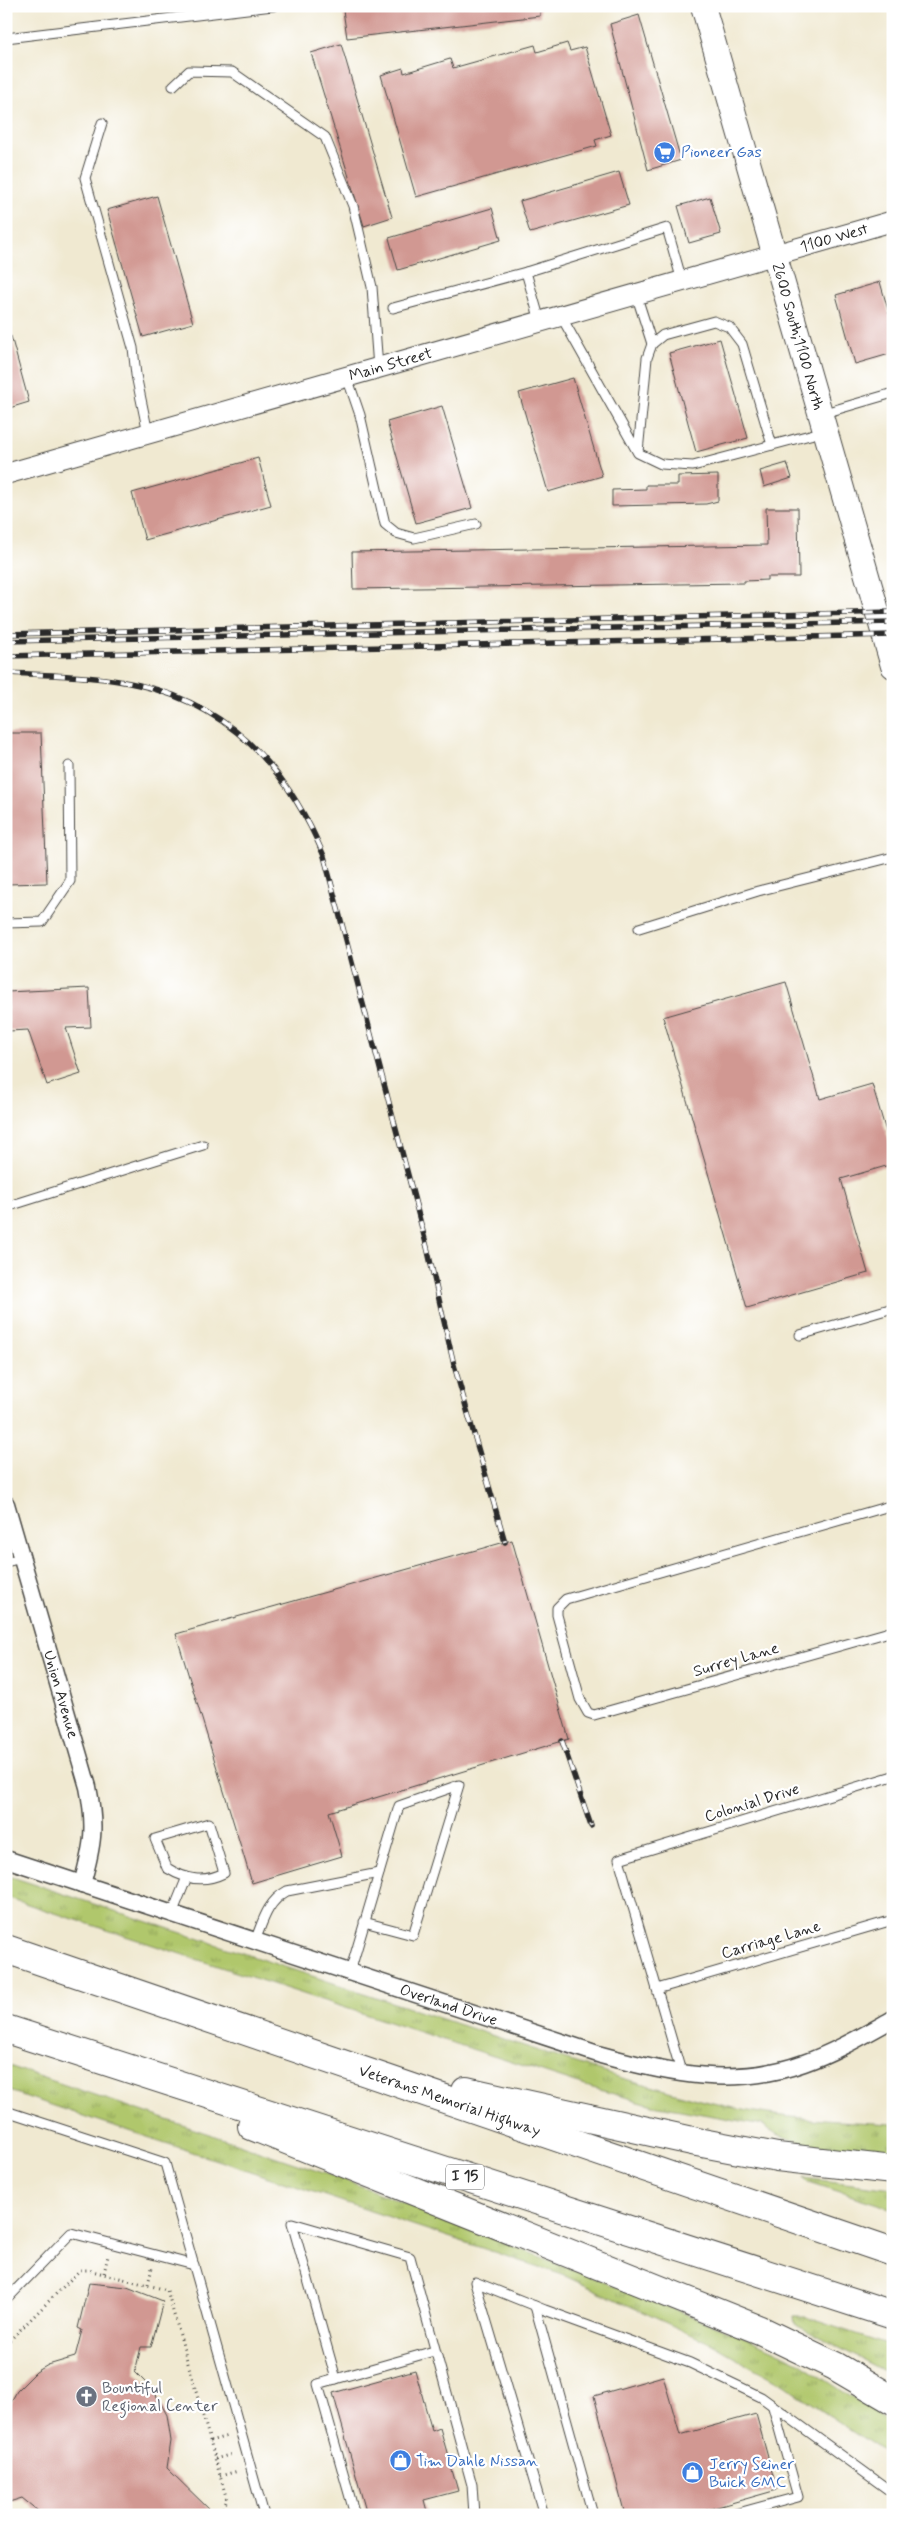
<svg xmlns="http://www.w3.org/2000/svg" width="899" height="2521" viewBox="0 0 899 2521" font-family="Mynerve,sans-serif">
<defs>
<pattern id="grass-tufts" width="24" height="20" patternUnits="userSpaceOnUse" patternTransform="scale(1.25)"><rect width="24" height="20" fill="#b0c76c"/><path d="M3 7l-1-3M5 7V3M7 7l1-3M15 17l-1-3M17 17v-4M19 17l1-3" fill="none" stroke="#8fa259"/></pattern>
</defs>
<rect width="100%" height="100%" fill="#fff"/>
<filter id="ink" filterUnits="userSpaceOnUse"><feTurbulence type="fractalNoise" baseFrequency=".02" numOctaves="2"/><feDisplacementMap in="SourceGraphic" scale="10" xChannelSelector="R" yChannelSelector="G"/><feConvolveMatrix kernelMatrix="1 2 1 2 8 2 1 2 1" color-interpolation-filters="sRGB"/></filter>
<filter id="wash" filterUnits="userSpaceOnUse"><feTurbulence type="fractalNoise" baseFrequency=".0096" numOctaves="4" result="noise"/><feDisplacementMap in="SourceGraphic" scale="20" xChannelSelector="R" yChannelSelector="G"/><feGaussianBlur stdDeviation="1.12" result="paint"/><feColorMatrix in="noise" values="0 0 0 0 0 0 0 0 0 0 0 0 0 0 0 0 0 1.4 0 .05"/><feComposite in="paint" operator="in"/></filter>
<g filter="url(#wash)">
<rect width="100%" height="100%" fill="#f0e9d1"/>
<g fill="url(#grass-tufts)" stroke="#6e794c">
<path d="M6 1875 618 2077C654 2086 689 2098 725 2106 780 2119 837 2121 893 2124V2150C850 2148 798 2152 763 2125L653 2105 582 2085 6 1897Z"/>
<path d="M6 2065 353 2183 749 2339 799 2362 893 2425V2458L781 2383 712 2344 563 2275 6 2090Z"/>
<path d="M804 2178 893 2189V2209L806 2181Z"/>
<path d="M793 2317H806L893 2346V2376L794 2324Z"/>
</g>
<g id="blocks">
<g fill="#d19892">
<path d="M372 6H540V16L347 38 343 10Z"/>
<path d="M639 15 681 160 648 170 610 24Z"/>
<path d="M567 43 570 51 585 47 611 135 595 140 597 146 416 197 381 75 403 68 404 73 450 59 453 68 535 45 537 52Z"/>
<path d="M341 44 392 217 364 226 311 53Z"/>
<path d="M619 172 629 205 530 233 520 201Z"/>
<path d="M157 196 193 323 143 337 107 210Z"/>
<path d="M710 197 721 234 689 243 678 206Z"/>
<path d="M492 208 501 240 398 270 389 238Z"/>
<path d="M880 282 893 327V353L855 364 836 295Z"/>
<path d="M11 336 29 402 6 409V337Z"/>
<path d="M720 339 748 438 696 452 669 353Z"/>
<path d="M573 378 602 476 548 492 519 393Z"/>
<path d="M442 406 472 508 416 523 387 422Z"/>
<path d="M258 458 271 505 145 540 132 493Z"/>
<path d="M787 463 792 478 764 487 760 471Z"/>
<path d="M718 475V501L706 504 612 506V490L646 489V485H678V476Z"/>
<path d="M766 508H798L799 577H767V580L744 581V583L353 589 352 552 767 545Z"/>
<path d="M6 733H41L47 883 6 884Z"/>
<path d="M786 982 820 1099 872 1084 893 1155V1164L841 1179 868 1273 747 1308 663 1017Z"/>
<path d="M89 988 91 1027 66 1028 81 1074 47 1085 28 1030 9 1031 7 992Z"/>
<path d="M512 1540 569 1739 329 1812 342 1856 252 1883 176 1634Z"/>
<path d="M89 2283 127 2287 163 2301 151 2347H141L135 2372 154 2391 167 2415 171 2441 167 2468 215 2515H43L22 2498 6 2503V2411L17 2391 36 2372 48 2365 75 2357 82 2330 78 2328Z"/>
<path d="M415 2370 432 2431 440 2428 458 2491 424 2500 428 2515H367L333 2393Z"/>
<path d="M663 2376 680 2435 756 2414 777 2490 689 2515H625L594 2396Z"/>
</g>
</g>
</g>
<g filter="url(#ink)">
<use href="#blocks" fill-opacity="0" stroke="#494844" stroke-width="1"/>
<g fill="none" stroke-linecap="round" stroke-linejoin="round">
<defs>
<g id="service">
<path d="M6 38 273 6"/>
<path d="M173 86 189 71 232 72 325 137 353 206 372 287 378 368"/>
<path d="M102 123 85 178 133 348 136 375 148 433"/>
<path d="M636 294 652 344"/>
<path d="M393 308 526 272"/>
<path d="M561 316 638 453 661 464 693 466 825 431"/>
<path d="M540 321 526 272 667 228 682 281"/>
<path d="M347 377 360 415 385 524 396 533 414 538 476 524"/>
<path d="M821 414 893 393"/>
<path d="M638 452 647 358 652 344 663 335 714 321 729 327 742 344 772 445"/>
<path d="M6 923 42 922 70 881 69 766"/>
<path d="M639 928 758 891 893 857"/>
<path d="M6 1207 203 1145"/>
<path d="M800 1335 893 1308"/>
<path d="M893 1505 566 1599 557 1608V1615L580 1699 588 1713 594 1715 893 1631"/>
<path d="M6 1562 22 1558"/>
<path d="M209 1823 224 1873C204 1883 186 1880 167 1868L155 1839Z"/>
<path d="M172 1914 187 1877"/>
<path d="M255 1941C263 1921 267 1902 287 1891L379 1873"/>
<path d="M350 1972 399 1806 459 1785 413 1935 364 1922"/>
<path d="M657 1989 893 1920"/>
<path d="M682 2075 619 1859 893 1776"/>
<path d="M6 2111 165 2163 264 2515"/>
<path d="M6 2300 71 2233 194 2265"/>
<path d="M535 2306 593 2515"/>
<path d="M336 2379 292 2223 410 2257 472 2485 474 2515"/>
<path d="M355 2515 318 2384 434 2351"/>
<path d="M544 2515 475 2282 545 2310 690 2363 761 2397 893 2493"/>
<path d="M731 2515 798 2497 773 2407"/>
</g>
<g id="minor">
<path id="s1" d="M6 1504 88 1787C96 1827 93 1845 82 1884"/>
<path id="s2" d="M6 1859 601 2055C669 2074 735 2088 804 2063 835 2052 864 2035 893 2019"/>
</g>
<g id="tertiary">
<path id="s3" d="M6 474 893 221"/>
</g>
<g id="secondary">
<path id="s4" d="M703 6 893 666"/>
</g>
<g id="motorway">
<path id="s5" d="M6 1949 893 2252"/>
<path d="M6 2029 893 2315"/>
<path d="M466 2091 697 2142 777 2157 893 2170"/>
<path d="M252 2126 760 2330 835 2366 893 2400"/>
</g>
</defs>
<use href="#service" stroke="#494844" stroke-width="11"/>
<use href="#minor" stroke="#494844" stroke-width="19"/>
<use href="#tertiary" stroke="#494844" stroke-width="22"/>
<use href="#secondary" stroke="#494844" stroke-width="26"/>
<use href="#motorway" stroke="#494844" stroke-width="30"/>
<g stroke="#494844" stroke-width="3" stroke-dasharray="1 4" stroke-linecap="butt">
<path d="M104 2273 108 2256"/>
<path d="M148 2284 152 2268"/>
<path d="M6 2344 80 2270H88L167 2290 227 2500 220 2515"/>
<path d="M210 2441 228 2436"/>
<path d="M215 2459 233 2454"/>
<path d="M220 2476 238 2471"/>
</g>
<use href="#service" stroke="#fff" stroke-width="9"/>
<use href="#minor" stroke="#fff" stroke-width="16"/>
<use href="#tertiary" stroke="#fff" stroke-width="20"/>
<use href="#secondary" stroke="#fff" stroke-width="24"/>
<use href="#motorway" stroke="#fff" stroke-width="28"/>
<defs>
<g id="rail">
<path d="M6 634 893 612"/>
<path d="M6 641 893 622"/>
<path d="M6 656 893 635"/>
<path d="M10 673C53 676 97 675 139 685 232 706 289 772 324 856L427 1247 454 1365 505 1542"/>
<path d="M562 1741 591 1826"/>
</g>
</defs>
<use href="#rail" stroke="#2b2b2b" stroke-width="5.5"/>
<use href="#rail" stroke="#fff" stroke-width="4" stroke-dasharray="11" stroke-linecap="butt"/>
</g>
</g>
<defs>
<symbol id="supermarket-disc" viewBox="-11 -11 22 22"><circle r="9.5" fill="#3f7fe0" stroke="#fff"/><path d="M-6-5.5h2.5l.6 2H6L4.5 2H-2.5L-4.4-4H-6ZM-1.5 3.2a1.3 1.3 0 1 0 .1 0ZM3 3.2a1.3 1.3 0 1 0 .1 0Z" fill="#fff"/></symbol>
<symbol id="church-disc" viewBox="-11 -11 22 22"><circle r="9.5" fill="#6b7280" stroke="#fff"/><path d="M-1.2-6h2.4v3.5h3.3v2.4h-3.3V6h-2.4V-.1h-3.3v-2.4h3.3Z" fill="#fff"/></symbol>
<symbol id="shop-disc" viewBox="-11 -11 22 22"><circle r="9.5" fill="#3f7fe0" stroke="#fff"/><path d="M-5-2.5h2.3a2.7 3.5 0 0 1 5.4 0H5L5.5 6h-11ZM-1.5-2.5h3a1.5 2.3 0 0 0-3 0Z" fill="#fff"/></symbol>
</defs>
<g fill-rule="evenodd">
<use href="#supermarket-disc" x="652" y="140" width="25" height="25"/>
<use href="#church-disc" x="74" y="2384" width="25" height="25"/>
<use href="#shop-disc" x="388" y="2448" width="25" height="25"/>
<use href="#shop-disc" x="680" y="2460" width="25" height="25"/>
</g>
<g text-anchor="middle" dominant-baseline="central" stroke-width="4.5" stroke-linejoin="round" paint-order="stroke">
<rect fill="#fff" stroke="#6b6b6b" stroke-width="1" x="446" y="2164.5" width="38" height="25" rx="4"/>
<g font-size="15" font-weight="bold" fill="#2b2b2b">
<text x="465" y="2177">I 15</text>
</g>
<g font-size="16" fill="#366cbe" stroke="#fff" text-anchor="start">
<text x="681" y="152">Pioneer Gas</text>
<text x="416" y="2461">Tim Dahle Nissan</text>
<text x="709" y="2464">Jerry Seiner<tspan x="709" dy="18">Buick GMC</tspan></text>
</g>
<g font-size="16" fill="#2b2b2b" stroke="#fff">
<text stroke="none"><textPath href="#s3" startOffset="861">1100 West</textPath></text>
<text stroke="none"><textPath href="#s4" startOffset="344">2600 South;1100 North</textPath></text>
<text stroke="none"><textPath href="#s3" startOffset="400">Main Street</textPath></text>
<text transform="translate(736 1660) rotate(-16)">Surrey Lane</text>
<text stroke="none"><textPath href="#s1" startOffset="198">Union Avenue</textPath></text>
<text transform="translate(752 1803) rotate(-17)">Colonial Drive</text>
<text transform="translate(771 1940) rotate(-16)">Carriage Lane</text>
<text stroke="none"><textPath href="#s2" startOffset="466">Overland Drive</textPath></text>
<text stroke="none"><textPath href="#s5" startOffset="469">Veterans Memorial Highway</textPath></text>
</g>
<g font-size="16" fill="#5b616d" stroke="#fff" text-anchor="start">
<text x="102" y="2388">Bountiful<tspan x="102" dy="18">Regional Center</tspan></text>
</g>
</g>
<rect width="899" height="2521" fill="none" stroke="#fff" stroke-width="25"/>
</svg>
